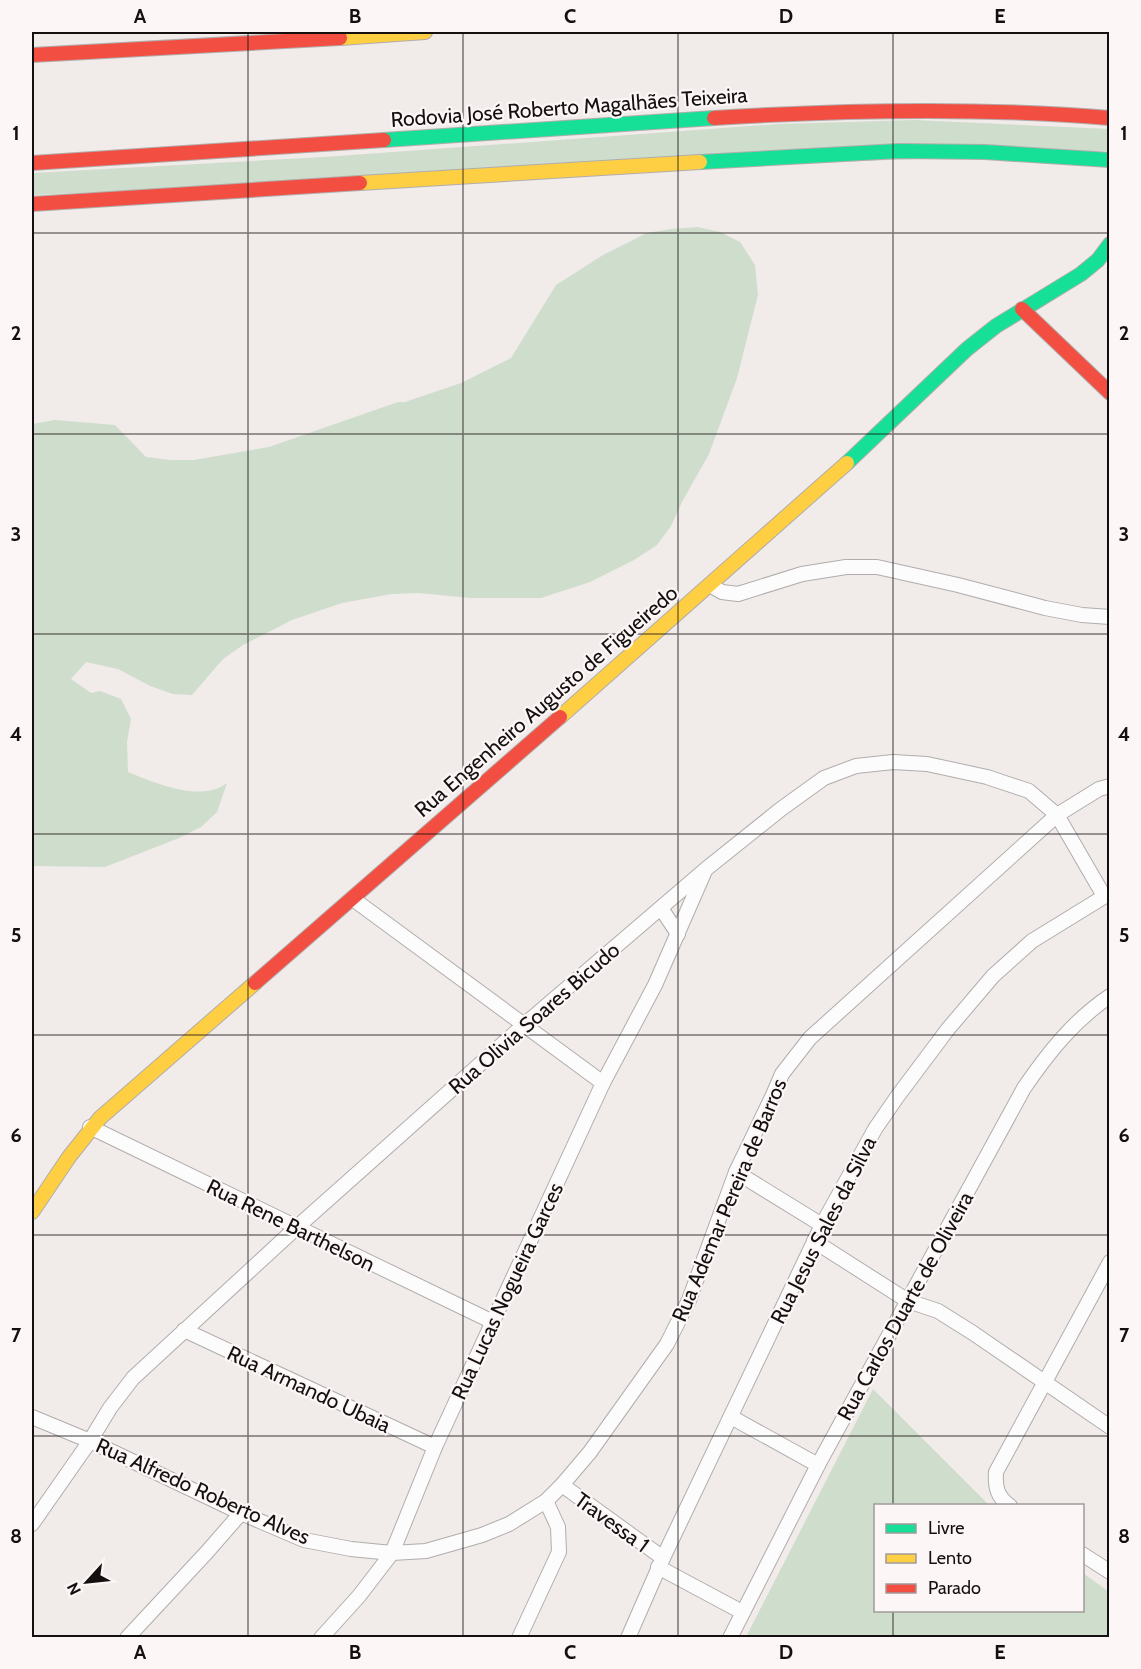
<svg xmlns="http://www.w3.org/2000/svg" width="1141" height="1669" viewBox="0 0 1141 1669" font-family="Cabin,sans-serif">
<rect width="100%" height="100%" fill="#f1ebea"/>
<g fill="#cfddcd">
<path d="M914 120 1109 129V151L32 195V173L324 157 779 124Z"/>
<path d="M698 227 720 232 740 242 755 265 758 295 737 378 709 454 682 502 671 526 657 545 634 560 590 582 541 598H471L418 593 392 594 342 603 292 620 243 645 223 659 192 695 173 694 150 686 118 669 86 662 71 679 91 693 100 691 121 699 131 719 127 742 128 772C155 783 201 803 227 783L217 812 201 827 179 838 105 867 32 866V424L55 420 115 425 146 457 171 460H194L269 447 398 402H405L461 383 511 358 556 285 603 255 647 233 671 229Z"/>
<path d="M873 1389 989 1505 876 1506V1610H1082L1083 1573 1109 1592V1637H746Z"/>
</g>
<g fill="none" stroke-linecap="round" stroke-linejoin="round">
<defs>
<g id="street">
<path d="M710 585 722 592 738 594 802 574 846 567H877L958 585 1045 608 1082 615 1110 617"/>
<path d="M353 899 603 1083"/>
<path d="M661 908 678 934"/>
<path d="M90 1127 493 1322"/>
<path d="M736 1172 822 1225"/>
<path d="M814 1241 908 1301 938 1311 973 1333 1110 1427"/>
<path d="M184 1330 435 1447"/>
<path d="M32 1417 90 1441 241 1513 304 1540 351 1549 392 1553 426 1551 482 1535 509 1524 546 1501 562 1485 590 1452 667 1344 689 1300 736 1172 773 1095 782 1074 810 1038 1057 815 1099 789 1110 786"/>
<path d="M731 1417 818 1465"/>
<path d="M562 1485 663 1558"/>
<path d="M1010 1506C997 1497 995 1487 996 1472L1110 1262"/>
<path d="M32 1524 90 1441 110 1408 133 1378 296 1228 524 1025 706 869 781 809 824 778 856 766 893 762 927 764 987 777 1029 791 1057 815 1104 896"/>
<path d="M1082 1554 1110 1572"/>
<path d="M658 1567 742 1612"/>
<path d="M127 1638 207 1552 241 1513"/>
<path d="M321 1638 359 1596 392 1553 435 1447 603 1083 655 985 704 873"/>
<path d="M519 1638 559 1552 558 1527 546 1501"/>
<path d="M628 1638 663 1558 822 1225 875 1129 897 1097 948 1029 993 976 1032 941 1110 893"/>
<path d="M730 1638 818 1465 1024 1088C1048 1053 1074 1020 1110 996"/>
</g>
<g id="fast">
<path d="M384 140 714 118"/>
<path d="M700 162 899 151 985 152 1110 160"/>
<path d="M847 463 967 349 996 326 1081 274 1098 260 1110 244"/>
</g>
<g id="slow">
<path d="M340 38 425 32"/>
<path d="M360 183 700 162"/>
<path d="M560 717 847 463"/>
<path d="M32 1212 69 1157 100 1118 255 983"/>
</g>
<g id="jam">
<path d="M32 55 340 38"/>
<path d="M714 118C846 110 978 107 1110 118"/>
<path d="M32 163 384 140"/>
<path d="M32 204 360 183"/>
<path d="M1022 309 1110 393"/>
<path d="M255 983 560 717"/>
</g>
</defs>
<use href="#street" stroke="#b1adac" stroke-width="16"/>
<use href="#fast" stroke="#b1adac" stroke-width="16"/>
<use href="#slow" stroke="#b1adac" stroke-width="16"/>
<use href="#jam" stroke="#b1adac" stroke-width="16"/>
<use href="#street" stroke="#fdfcfc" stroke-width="14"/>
<use href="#fast" stroke="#16e098" stroke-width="14"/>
<use href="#slow" stroke="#ffcf43" stroke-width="14"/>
<use href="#jam" stroke="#f24e42" stroke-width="14"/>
</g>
<path fill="none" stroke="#141010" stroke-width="1.5" stroke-opacity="0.55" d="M248 32V1638M463 32V1638M678 32V1638M893 32V1506M32 233H1110M32 434H1110M32 634H1110M32 834H1110M32 1035H1110M32 1235H1110M32 1436H1110M893 1610V1638"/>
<g text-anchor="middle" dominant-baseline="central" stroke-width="4.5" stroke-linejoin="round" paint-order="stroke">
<g font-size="21" fill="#141010" stroke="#fdf6f6">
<text transform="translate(569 107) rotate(-4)">Rodovia José Roberto Magalhães Teixeira</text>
<text transform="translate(546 701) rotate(-41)">Rua Engenheiro Augusto de Figueiredo</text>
<text transform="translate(534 1018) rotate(-41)">Rua Olivia Soares Bicudo</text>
<text transform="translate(729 1200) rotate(-67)">Rua Ademar Pereira de Barros</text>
<text transform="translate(291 1225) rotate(26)">Rua Rene Barthelson</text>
<text transform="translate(823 1230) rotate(-63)">Rua Jesus Sales da Silva</text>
<text transform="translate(507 1291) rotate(-65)">Rua Lucas Nogueira Garces</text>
<text transform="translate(905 1306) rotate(-61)">Rua Carlos Duarte de Oliveira</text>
<text transform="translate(309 1389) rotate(25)">Rua Armando Ubaia</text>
<text transform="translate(203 1491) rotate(24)">Rua Alfredo Roberto Alves</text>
<text transform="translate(612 1522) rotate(36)">Travessa 1</text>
</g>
</g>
<rect width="1141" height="1669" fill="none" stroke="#fdf6f6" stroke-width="66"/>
<rect x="874" y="1504" width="210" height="108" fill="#fdf6f6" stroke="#a09a9a" stroke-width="1.5"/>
<rect x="886" y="1524" width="30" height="9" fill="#16e098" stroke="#a09a9a" stroke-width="1.5"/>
<text x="928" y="1534" font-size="18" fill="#141010">Livre</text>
<rect x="886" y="1554" width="30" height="9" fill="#ffcf43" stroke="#a09a9a" stroke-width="1.5"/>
<text x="928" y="1564" font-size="18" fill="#141010">Lento</text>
<rect x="886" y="1584" width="30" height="9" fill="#f24e42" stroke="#a09a9a" stroke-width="1.5"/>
<text x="928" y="1594" font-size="18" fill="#141010">Parado</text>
<g transform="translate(87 1582) rotate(243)" stroke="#fdf6f6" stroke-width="4.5" paint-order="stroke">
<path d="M0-4.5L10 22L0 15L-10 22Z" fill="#141010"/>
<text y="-9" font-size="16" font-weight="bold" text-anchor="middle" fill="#141010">N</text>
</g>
<rect x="33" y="33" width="1075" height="1603" fill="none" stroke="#141010" stroke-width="2"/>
<g font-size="20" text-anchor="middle" font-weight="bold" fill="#141010">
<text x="140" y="23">A</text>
<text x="355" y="23">B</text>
<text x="570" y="23">C</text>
<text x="786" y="23">D</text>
<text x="1000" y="23">E</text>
<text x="16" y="140">1</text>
<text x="1124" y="140">1</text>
<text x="16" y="340">2</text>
<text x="1124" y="340">2</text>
<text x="16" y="541">3</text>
<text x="1124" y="541">3</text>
<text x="16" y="741">4</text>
<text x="1124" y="741">4</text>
<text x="16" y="942">5</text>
<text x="1124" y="942">5</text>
<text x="16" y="1142">6</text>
<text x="1124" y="1142">6</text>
<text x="16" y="1342">7</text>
<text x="1124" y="1342">7</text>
<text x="16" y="1543">8</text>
<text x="1124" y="1543">8</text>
<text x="140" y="1659">A</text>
<text x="355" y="1659">B</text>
<text x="570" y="1659">C</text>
<text x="786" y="1659">D</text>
<text x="1000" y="1659">E</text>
</g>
</svg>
